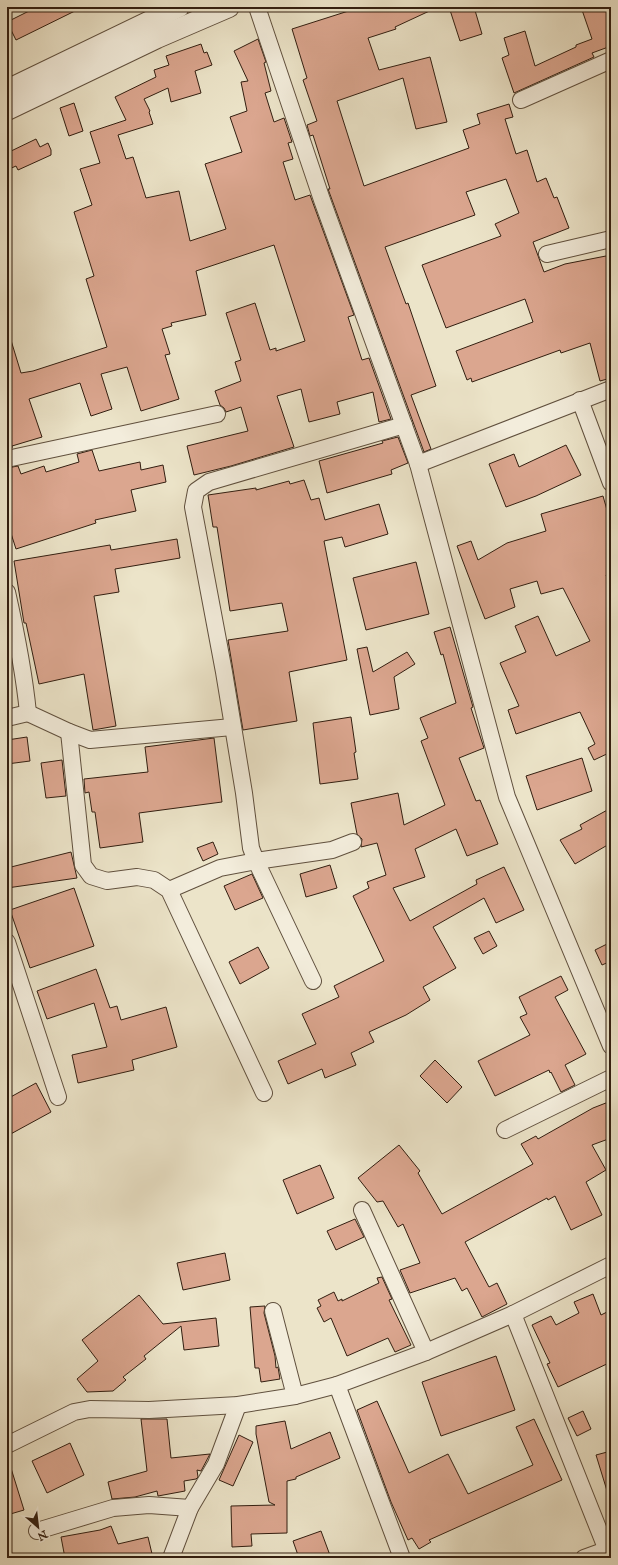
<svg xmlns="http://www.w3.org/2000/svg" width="618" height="1565" viewBox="0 0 618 1565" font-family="'IM FELL English',serif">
<rect width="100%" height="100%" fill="#ece4c9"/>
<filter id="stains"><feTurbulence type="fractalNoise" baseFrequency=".005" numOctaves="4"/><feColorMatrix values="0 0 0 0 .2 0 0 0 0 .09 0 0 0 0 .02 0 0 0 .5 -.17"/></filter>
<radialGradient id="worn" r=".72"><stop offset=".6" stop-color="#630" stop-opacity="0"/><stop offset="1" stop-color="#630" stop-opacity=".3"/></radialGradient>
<g fill="#dba68f" stroke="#321e10">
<path d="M37 7H83L16 40 7 22Z"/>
<path d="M361 7H438L395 27 396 29 368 38 379 70 430 57 447 122 416 129 403 78 337 101 364 186 469 148 463 130 480 124 477 114 509 104 513 117 505 119 516 154 527 150 537 182 546 178 554 198 557 197 569 228 533 242 544 272 565 264 611 255V378L600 381 590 343 561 353 560 350 472 382 471 378 467 380 456 351 533 322 525 299 446 328 422 265 501 236 495 224 519 213 506 179 466 192 475 215 385 247 406 304 408 303 436 386 411 395 431 449 424 452 331 197 328 189H330L313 135 310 136 307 125 317 121 303 80 307 78 292 29Z"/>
<path d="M449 7H474L482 34 460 41Z"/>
<path d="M581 7H609L611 13V46L592 53 594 57 514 93 502 58 509 55 504 38 525 31 535 66 576 47V45L592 39Z"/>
<path d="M258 39 266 62 264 63 271 91 265 93 274 122 284 118 292 142 288 143 293 159 283 162 295 200 310 195 354 315 348 317 362 360 369 358 391 419 379 422 373 392 337 402 340 414 309 422 301 389 277 396 294 447 231 466 194 475 187 446 248 431 241 407 226 412 224 408 220 405 215 391 241 381 235 362 241 360 226 313 255 303 270 350 276 348V351L305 341 274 245 196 271 206 315 171 323 172 326 162 329 170 354 165 355 179 399 141 411 127 367 101 374 112 409 91 416 80 383 29 399 42 437 12 446V448L7 449V337H10L21 373 33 371 107 347 86 279 94 276 74 212 92 205 80 169 100 163 90 132 126 120 115 97 156 77 154 70 169 65 166 56 201 44 204 53 207 52 212 65 195 71 201 93 171 102 168 88 144 99 150 111 149 112 153 124 118 135 126 159 133 157 146 198 179 191 190 241 226 229 205 164 242 152 230 117 247 111 241 82 248 81 234 51Z"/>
<path d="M74 103 83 131 69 136 60 108Z"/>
<path d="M36 139 40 147 48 143 51 150V155L18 170 16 166 7 170V153Z"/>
<path d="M398 437 408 463 391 470 392 474 327 493 319 461 383 443 382 441Z"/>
<path d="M566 445 581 475 536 496 506 507 489 464 514 454 519 467Z"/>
<path d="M92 450 99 471 140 462 141 470 163 465 166 482 131 490 136 511 95 520 96 523 16 549 7 521V468L18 466 21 474 44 466 46 472 79 462 77 454Z"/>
<path d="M304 480 311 500 319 498 325 520 379 504 388 534 345 547 342 537 324 541 347 660 289 672 297 721 243 730 228 640 288 631 282 603 230 611 217 527H213L208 495 256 488V490L289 481 290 484Z"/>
<path d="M603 496 611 524V573L606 575 611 586V752L594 760 588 748 595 744 580 712 516 734 508 710 519 706 500 663 526 652 515 626 538 616 556 656 590 641 563 588 541 594 537 581 510 589 515 607 485 619 457 546 471 541 478 560 507 543 546 531 541 514Z"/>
<path d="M177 539 180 558 115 569 119 592 94 596 116 726 93 730 84 674 39 684 26 623H24L14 561 110 545 111 550Z"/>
<path d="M416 562 429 614 366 630 353 578Z"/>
<path d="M450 627 473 707 471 708 484 748 459 758 476 801 480 800 498 844 467 856 456 829 415 849 425 877 393 888 410 921 477 884 476 880 504 867 524 910 496 923 484 898 433 927 456 968 423 987 430 1000 406 1015 369 1032 374 1042 351 1053 356 1065 325 1078 322 1069 288 1084 278 1061 316 1044 302 1014 339 997 334 986 384 961 353 896 369 888 367 882 386 875 377 843 361 847 362 839 357 834 351 803 398 793 404 825 445 805 421 741 428 738 420 718 456 703 443 654 441 655 434 632Z"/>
<path d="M367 647 373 672 407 652 415 664 394 677 399 709 370 715 357 649Z"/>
<path d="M351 717 356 752 354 753 358 779 320 784 313 723Z"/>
<path d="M27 737 30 761 7 764V740Z"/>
<path d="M214 738 222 802 139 813 143 842 100 848 95 812H92L89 792 85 793 84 779 148 772 145 747Z"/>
<path d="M582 758 592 791 537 810 526 776Z"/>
<path d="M62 760 66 796 46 798 41 763Z"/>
<path d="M611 808V843L575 864 560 840 582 829 580 825Z"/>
<path d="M213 842 218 854 203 861 197 848Z"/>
<path d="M71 852 77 878 7 888V868Z"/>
<path d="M330 865 337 888 306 897 300 874Z"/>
<path d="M252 874 263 898 235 910 224 886Z"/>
<path d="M74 888 94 946 30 968 10 910Z"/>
<path d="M489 931 497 946 483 954 474 938Z"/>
<path d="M611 942V961L602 965 595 950Z"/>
<path d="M258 947 269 968 240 984 229 962Z"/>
<path d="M96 969 110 1008 117 1006 121 1020 166 1007 177 1047 132 1060 134 1070 78 1083 72 1055 107 1047 94 1003 47 1019 37 991Z"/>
<path d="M561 976 568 990 555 997 586 1054 565 1065 575 1085 561 1092 551 1072 550 1073 549 1070 495 1096 478 1061 530 1035 520 1017 527 1014 519 997Z"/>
<path d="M435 1060 462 1087 447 1103 420 1076Z"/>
<path d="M36 1083 51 1112 7 1136V1099Z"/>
<path d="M611 1101V1138L592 1145 606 1170 586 1182 602 1215 571 1230 555 1196 548 1200 547 1198 465 1242 489 1287 497 1283 507 1304 482 1317 467 1288 462 1291 455 1278 410 1293 400 1270 420 1263 403 1224 398 1227 383 1201 377 1202 358 1178 399 1145 420 1171 418 1173 442 1214 533 1164 521 1144 536 1136 538 1139 593 1108Z"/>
<path d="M320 1165 334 1198 297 1214 283 1180Z"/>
<path d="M355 1219 364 1237 336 1250 327 1231Z"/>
<path d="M225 1253 230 1280 183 1290 177 1263Z"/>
<path d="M382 1277 392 1299 389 1300 411 1345 395 1352 388 1338 347 1356 331 1318 324 1322 317 1308 321 1306 318 1300 334 1292 338 1301 342 1299V1301L379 1283 377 1278Z"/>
<path d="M593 1294 601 1315 611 1310V1362L558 1387 547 1364 550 1363 532 1325 551 1316 556 1325 579 1313 574 1302Z"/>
<path d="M139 1295 163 1324 216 1318 219 1346 184 1350 181 1326 144 1356 146 1359 123 1377 126 1380 113 1391 87 1392 77 1379 98 1361 82 1340Z"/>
<path d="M265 1306 264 1313 275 1356 276 1368 278 1367 280 1379 261 1382 259 1368H255L250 1307Z"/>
<path d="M496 1356 515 1410 441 1436 422 1382Z"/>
<path d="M377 1401 409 1473 448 1454 468 1494 533 1465 516 1427 534 1419 562 1480 429 1540 431 1542 419 1549 412 1538 408 1540 391 1502 357 1410Z"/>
<path d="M583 1411 591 1429 577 1436 568 1418Z"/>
<path d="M141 1419H167L171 1458 210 1454 201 1471 197 1470 198 1477 196 1479 184 1481 185 1491 158 1496 157 1491 135 1497 112 1499 108 1482 147 1471Z"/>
<path d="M285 1421 291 1449 330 1432 340 1458 296 1477V1479L287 1481V1533L251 1534 252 1546 232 1547 231 1506 275 1505 269 1502 256 1434V1426Z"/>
<path d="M239 1435 253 1442 233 1486 219 1480Z"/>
<path d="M70 1443 84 1475 47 1493 32 1461Z"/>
<path d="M611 1451V1494H608L596 1455Z"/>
<path d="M7 1465H10L24 1510 7 1515Z"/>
<path d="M111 1526 118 1544 148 1537 153 1558H65L61 1537 100 1530Z"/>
<path d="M321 1531 331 1558H299L293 1541Z"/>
</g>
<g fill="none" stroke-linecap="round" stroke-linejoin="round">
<defs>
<g id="minor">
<path d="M257 7 322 200 418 464 507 797 611 1046"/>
<path d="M521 100 611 60"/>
<path d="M547 254 611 239"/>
<path d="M580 400 611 483"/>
<path d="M7 459 217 414"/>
<path d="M418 464 611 389"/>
<path d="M7 592C16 632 24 672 28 713L7 718"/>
<path d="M28 713 69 732 90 740 232 727"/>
<path d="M69 732 83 865 91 876 107 881 137 877 154 880 169 890 264 1093"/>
<path d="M169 890 220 868 256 861 332 850 353 842"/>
<path d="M7 942 58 1097"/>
<path d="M313 981 256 861 251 848 244 793 224 672 193 507 196 491 209 482 404 425"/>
<path d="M505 1130 611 1078"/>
<path d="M362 1210 426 1352"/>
<path d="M273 1311 295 1396"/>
<path d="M513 1314 610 1558"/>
<path d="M337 1385 402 1558"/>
<path d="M7 1445 74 1412 90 1409 149 1410 238 1405 295 1396 337 1385 426 1352 513 1314 611 1265"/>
<path d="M37 1531 113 1508 149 1505 190 1508"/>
<path d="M171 1558 190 1508 216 1464 238 1405"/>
<path d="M584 1558 606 1550"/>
</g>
<g id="tertiary">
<path d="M7 90 179 7"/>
<path d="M7 110 157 38 229 7"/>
</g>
</defs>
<use href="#minor" stroke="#60503e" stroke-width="18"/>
<use href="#tertiary" stroke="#60503e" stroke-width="22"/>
<use href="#minor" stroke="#f3eddc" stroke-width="16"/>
<use href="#tertiary" stroke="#f3eddc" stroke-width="20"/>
</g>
<rect width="618" height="1565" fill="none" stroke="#ece4c9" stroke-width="24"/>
<rect x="8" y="8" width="602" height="1549" fill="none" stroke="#321e10" stroke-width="2"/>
<rect x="12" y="12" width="594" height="1541" fill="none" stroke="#321e10"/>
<g transform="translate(38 1527) rotate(152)" stroke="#f3eddc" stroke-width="3" paint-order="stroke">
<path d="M0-3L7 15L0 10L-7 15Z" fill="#321e10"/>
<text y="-6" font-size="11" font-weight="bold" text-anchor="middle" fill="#321e10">N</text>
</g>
<rect width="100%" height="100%" filter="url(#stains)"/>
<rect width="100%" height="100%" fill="url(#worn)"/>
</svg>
